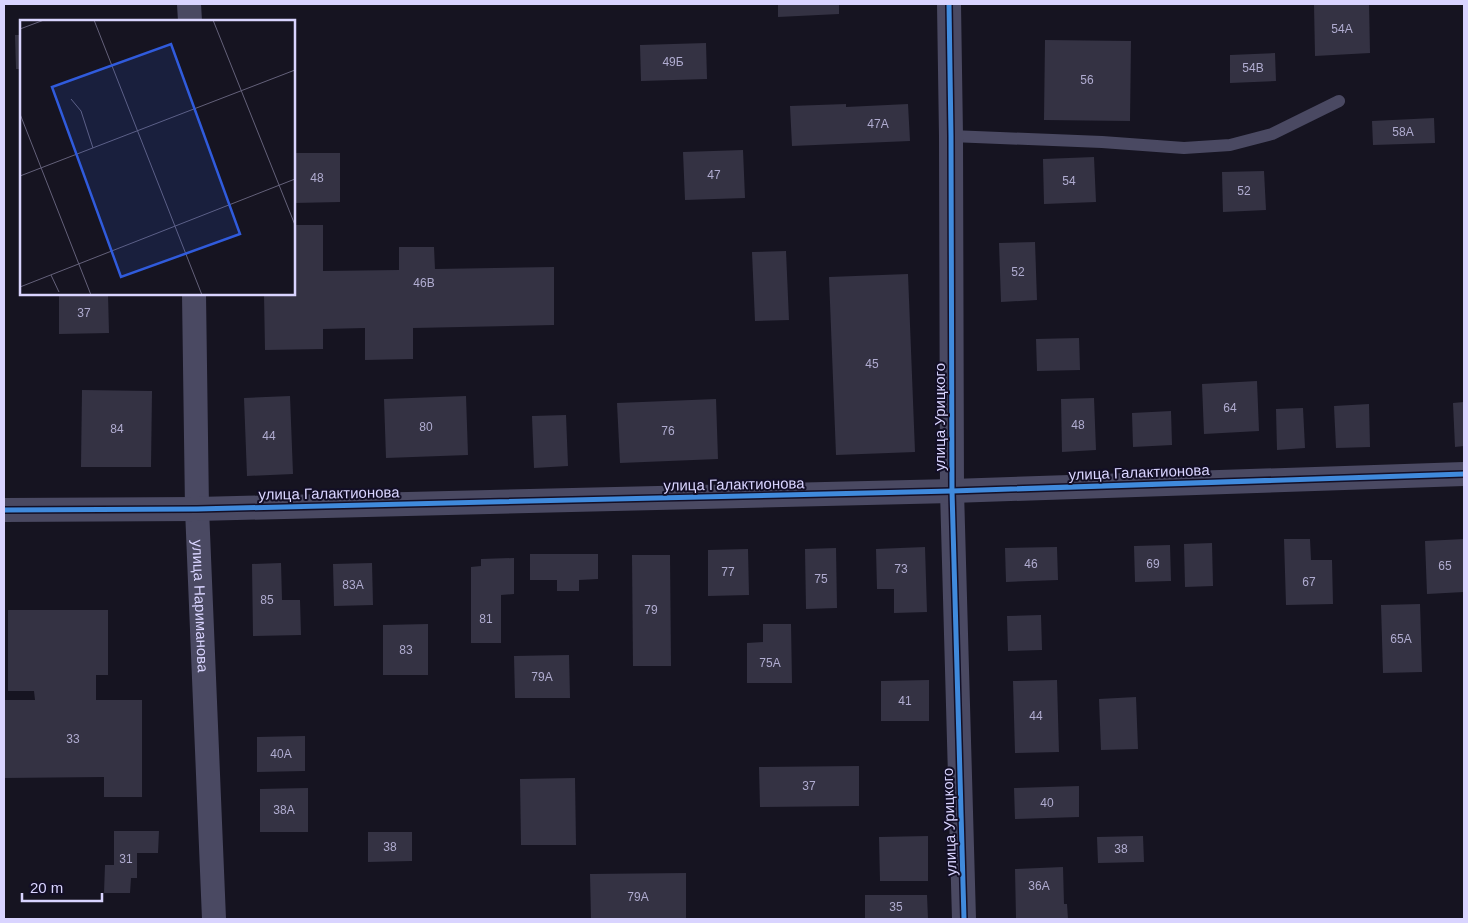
<svg xmlns="http://www.w3.org/2000/svg" width="1468" height="923" viewBox="0 0 1468 923" font-family="Arial,sans-serif">
<rect width="100%" height="100%" fill="#161421"/>
<g fill="#343243">
<path d="M778 4H839V14L778 17Z"/>
<path d="M1314 4H1369L1370 53 1315 56Z"/>
<path d="M15 35H21V69H16Z"/>
<path d="M1045 40 1131 41 1130 121 1044 120Z"/>
<path d="M706 43 707 79 641 81 640 45Z"/>
<path d="M1275 53 1276 81 1230 83V55Z"/>
<path d="M846 104V107L908 104 910 141 792 146 790 106Z"/>
<path d="M1434 118 1435 143 1373 145 1372 121Z"/>
<path d="M743 150 745 198 685 200 683 152Z"/>
<path d="M294 153H340V202L294 203Z"/>
<path d="M1094 157 1096 202 1044 204 1043 159Z"/>
<path d="M1264 171 1266 210 1223 212 1222 172Z"/>
<path d="M294 225H323V271L399 270V247H434L435 269 554 267V325L413 328V359L365 360V328L323 329V349L265 350 264 294H294Z"/>
<path d="M1035 242 1037 300 1001 302 999 243Z"/>
<path d="M786 251 789 320 755 321 752 252Z"/>
<path d="M908 274 915 452 836 455 829 277Z"/>
<path d="M59 294H108L109 333 59 334Z"/>
<path d="M1079 338 1080 370 1037 371 1036 339Z"/>
<path d="M1257 381 1259 431 1204 434 1202 384Z"/>
<path d="M82 390 152 391 151 467H81Z"/>
<path d="M290 396 293 474 247 476 244 398Z"/>
<path d="M466 396 468 455 386 458 384 399Z"/>
<path d="M1094 398 1096 450 1062 452 1061 399Z"/>
<path d="M716 399 718 459 620 463 617 403Z"/>
<path d="M1464 402V446L1455 447 1453 403Z"/>
<path d="M1369 404 1370 447 1336 448 1334 406Z"/>
<path d="M1303 408 1305 448 1277 450 1276 409Z"/>
<path d="M1171 411 1172 445 1133 447 1132 413Z"/>
<path d="M566 415 568 466 534 468 532 416Z"/>
<path d="M1284 539H1310L1311 560H1332L1333 604 1286 605Z"/>
<path d="M1464 539V592L1427 594 1425 541Z"/>
<path d="M1212 543 1213 586 1185 587 1184 544Z"/>
<path d="M1170 545 1171 581 1135 582 1134 546Z"/>
<path d="M925 547 927 612 894 613V589H877L876 549Z"/>
<path d="M1057 547 1058 580 1006 582 1005 548Z"/>
<path d="M836 548 837 608 806 609 805 549Z"/>
<path d="M748 549 749 595 708 596V550Z"/>
<path d="M530 554H598V579L579 580V591H557V580H530Z"/>
<path d="M632 555H670L671 666H633Z"/>
<path d="M514 558V594L501 595V643H471V567L481 566V559Z"/>
<path d="M281 563 282 600H300L301 635 253 636 252 564Z"/>
<path d="M372 563 373 605 334 606 333 564Z"/>
<path d="M1420 604 1422 672 1383 673 1381 605Z"/>
<path d="M8 610H108V675H96V700H142V797H104V777L4 778V700H35L34 691H8Z"/>
<path d="M1041 615 1042 650 1008 651 1007 616Z"/>
<path d="M428 624V675H383V625Z"/>
<path d="M763 624H791L792 683H747V643L763 642Z"/>
<path d="M569 655 570 698H515L514 656Z"/>
<path d="M929 680V721H881V681Z"/>
<path d="M1057 680 1059 752 1015 753 1013 681Z"/>
<path d="M1136 697 1138 749 1101 750 1099 699Z"/>
<path d="M305 736V771L257 772V737Z"/>
<path d="M859 766V806L760 807 759 767Z"/>
<path d="M575 778 576 845H521L520 779Z"/>
<path d="M1079 786V817L1015 819 1014 788Z"/>
<path d="M308 788V832H260V789Z"/>
<path d="M114 831H159L158 853H137V878H131L130 893H104L105 865H114Z"/>
<path d="M368 832H412V861L368 862Z"/>
<path d="M928 836V881H880L879 837Z"/>
<path d="M1143 836 1144 862 1098 863 1097 837Z"/>
<path d="M1063 867 1064 904H1067L1068 919H1016L1015 869Z"/>
<path d="M686 873V919H591L590 874Z"/>
<path d="M865 895H927L928 919H865Z"/>
</g>
<g fill="none" stroke-linecap="round" stroke-linejoin="round">
<path stroke="#4a4962" stroke-width="12" d="M951 136 1102 142 1184 148 1230 145 1272 134 1339 101"/>
<g stroke="#4a4962" stroke-width="24">
<path d="M189 4 190 21"/>
<path d="M949 4 951 136 952 491 964 919"/>
<path id="s1" d="M194 294 197 509 214 919"/>
<path d="M4 510 197 509 952 491 1464 474"/>
</g>
<defs>
<g id="cycleway">
<path d="M949 4 951 136 952 491 964 919"/>
<path d="M4 510 197 509 952 491 1464 474"/>
</g>
</defs>
<use href="#cycleway" stroke="#130f26" stroke-width="8"/>
<use href="#cycleway" stroke="#408adc" stroke-width="5"/>
</g>
<g text-anchor="middle" dominant-baseline="central" stroke-width="4" stroke-linejoin="round" paint-order="stroke">
<g font-size="12" fill="#b0acd0">
<text x="1342" y="29">54А</text>
<text x="673" y="62">49Б</text>
<text x="1253" y="68">54В</text>
<text x="1087" y="80">56</text>
<text x="878" y="124">47А</text>
<text x="1403" y="132">58А</text>
<text x="714" y="175">47</text>
<text x="317" y="178">48</text>
<text x="1069" y="181">54</text>
<text x="1244" y="191">52</text>
<text x="1018" y="272">52</text>
<text x="424" y="283">46В</text>
<text x="84" y="313">37</text>
<text x="872" y="364">45</text>
<text x="1230" y="408">64</text>
<text x="1078" y="425">48</text>
<text x="426" y="427">80</text>
<text x="117" y="429">84</text>
<text x="668" y="431">76</text>
<text x="269" y="436">44</text>
<text x="1031" y="564">46</text>
<text x="1153" y="564">69</text>
<text x="1445" y="566">65</text>
<text x="901" y="569">73</text>
<text x="728" y="572">77</text>
<text x="821" y="579">75</text>
<text x="1309" y="582">67</text>
<text x="353" y="585">83А</text>
<text x="267" y="600">85</text>
<text x="651" y="610">79</text>
<text x="486" y="619">81</text>
<text x="1401" y="639">65А</text>
<text x="406" y="650">83</text>
<text x="770" y="663">75А</text>
<text x="542" y="677">79А</text>
<text x="905" y="701">41</text>
<text x="1036" y="716">44</text>
<text x="73" y="739">33</text>
<text x="281" y="754">40А</text>
<text x="809" y="786">37</text>
<text x="1047" y="803">40</text>
<text x="284" y="810">38А</text>
<text x="390" y="847">38</text>
<text x="1121" y="849">38</text>
<text x="126" y="859">31</text>
<text x="1039" y="886">36А</text>
<text x="638" y="897">79А</text>
<text x="896" y="907">35</text>
</g>
<g font-size="15" fill="#d9d4ff" stroke="#130f26">
<text transform="translate(939 417) rotate(-90)">улица Урицкого</text>
<text transform="translate(1139 472) rotate(-2)">улица Галактионова</text>
<text transform="translate(734 484) rotate(-1)">улица Галактионова</text>
<text transform="translate(329 493) rotate(-1)">улица Галактионова</text>
<text stroke="none"><textPath href="#s1" startOffset="312">улица Нариманова</textPath></text>
<text transform="translate(949 822) rotate(-92)">улица Урицкого</text>
</g>
</g>
<g transform="translate(20 20)">
<rect width="275" height="275" fill="#161421"/>
<path fill="none" stroke="#64617a" stroke-width="1" d="M74 0 182 275M193 0 275 205M0 9 24 0M51 79 61 91 73 128M0 94 71 275M0 156 275 50M31 255 39 272M0 267 275 159"/>
<path fill="#305bdc" fill-opacity="0.15" stroke="#305bdc" stroke-width="2.5" d="M151 24 220 214 101 257 32 67Z"/>
<rect width="275" height="275" fill="none" stroke="#d9d4ff" stroke-width="2.5"/>
</g>
<rect width="1468" height="923" fill="none" stroke="#d9d4ff" stroke-width="10"/>
<path d="M22 893v8h80v-8" fill="none" stroke="#d9d4ff" stroke-width="2.5"/>
<text x="30" y="893" font-size="15" fill="#d9d4ff" stroke="#130f26" stroke-width="4" paint-order="stroke">20 m</text>
</svg>
